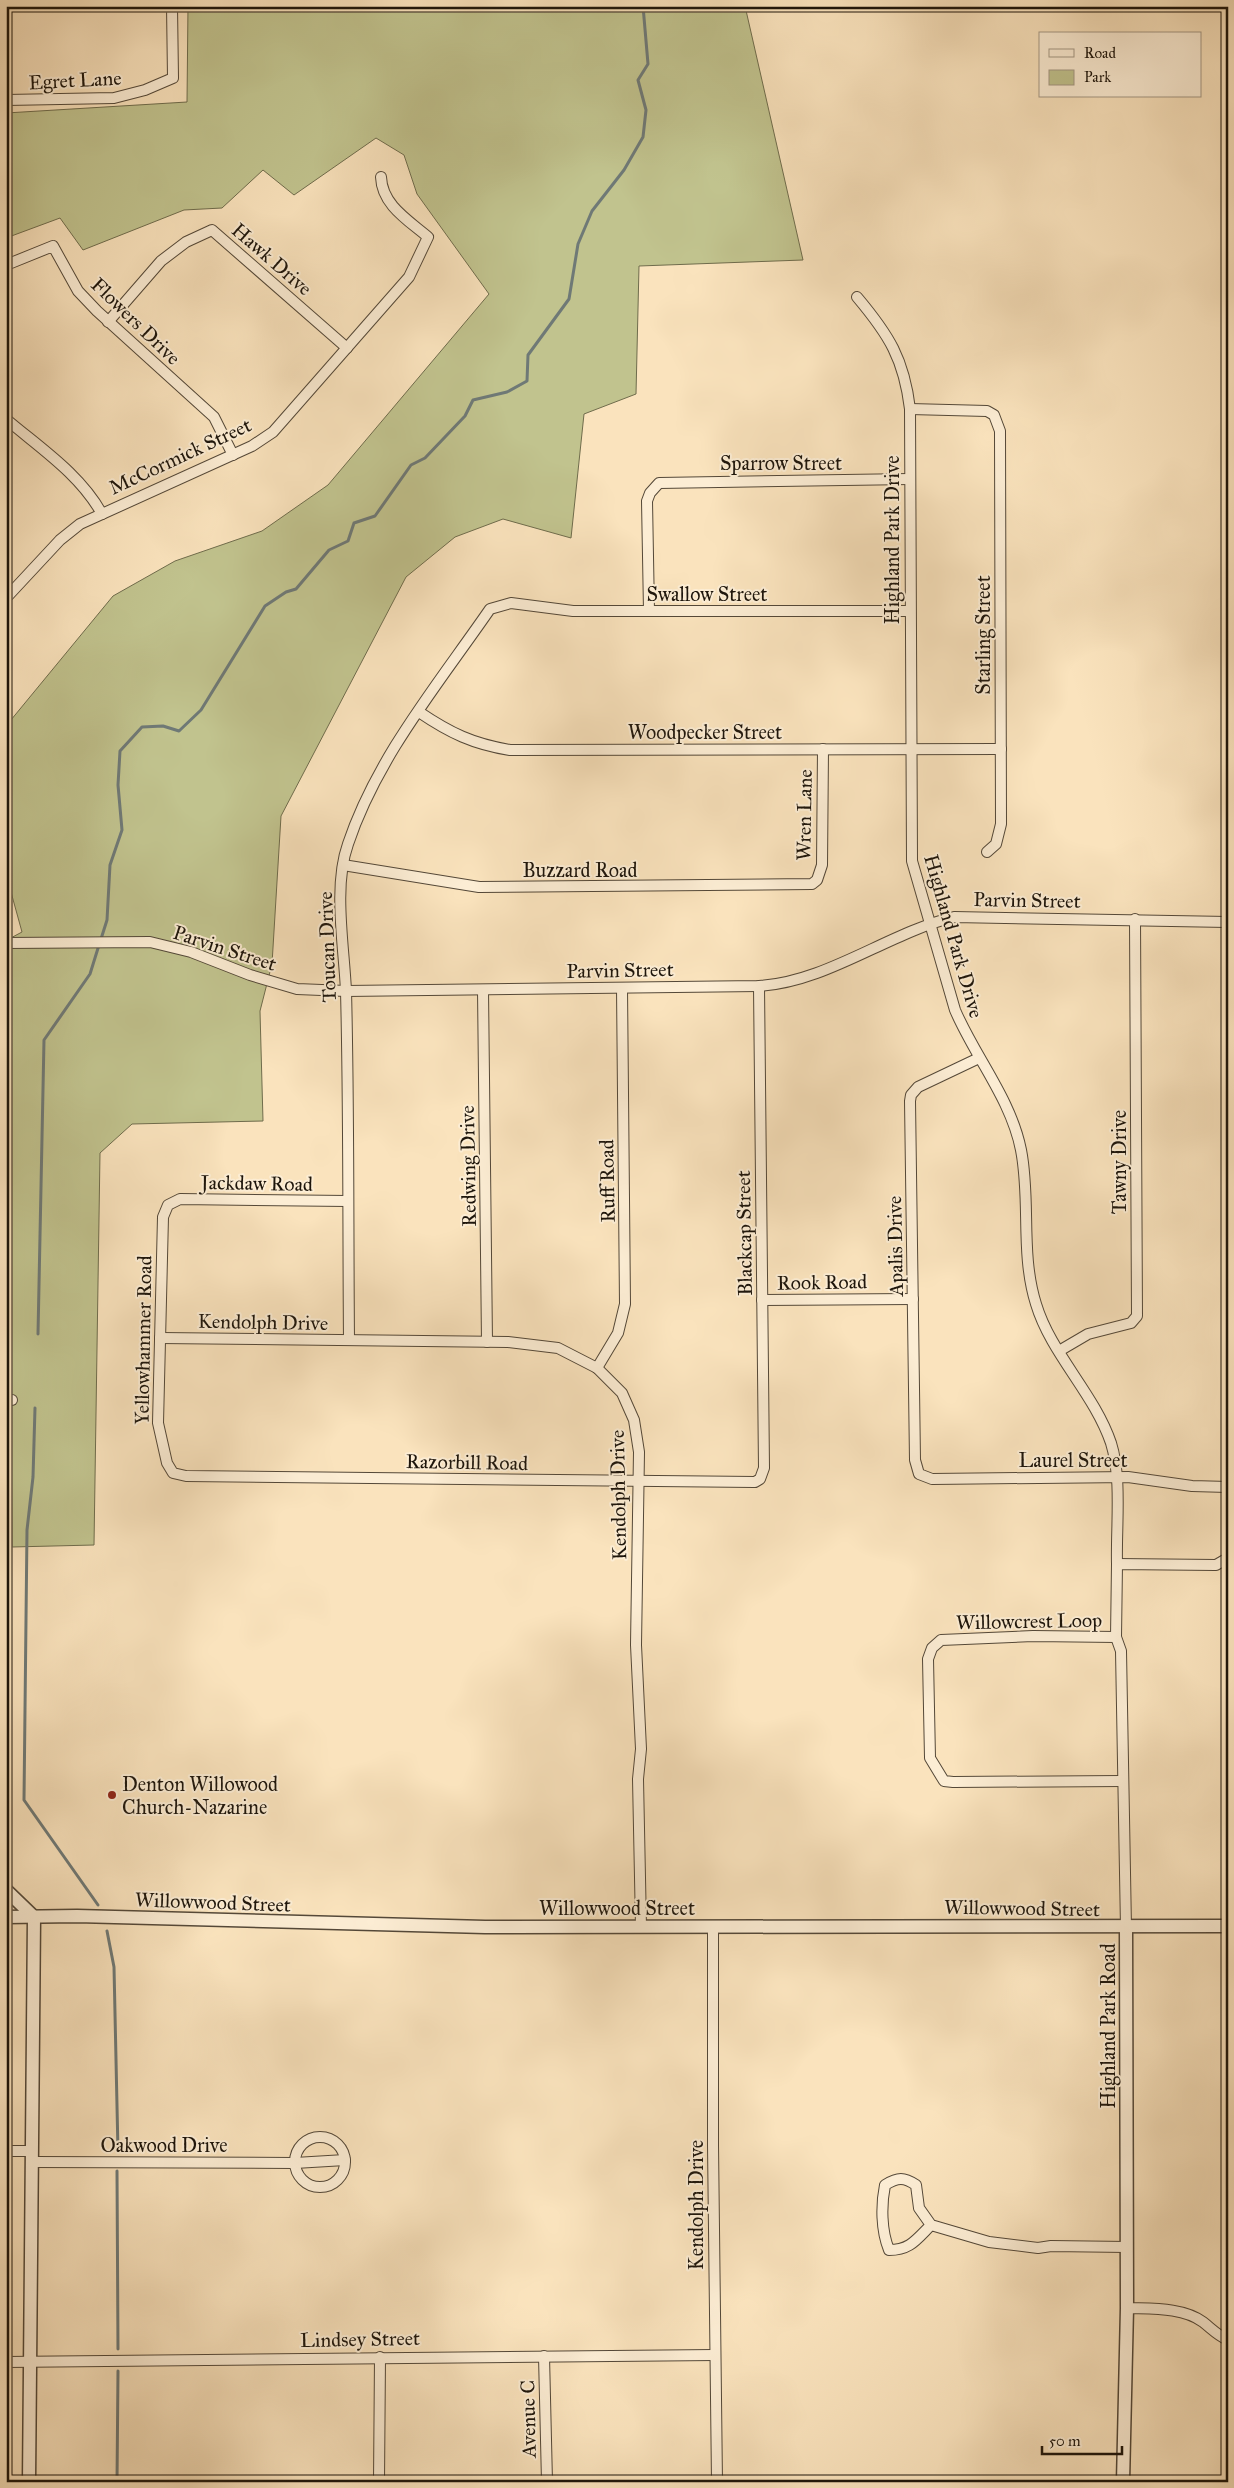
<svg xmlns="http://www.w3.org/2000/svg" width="1234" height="2488" viewBox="0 0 1234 2488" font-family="'IM FELL Great Primer',serif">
<rect width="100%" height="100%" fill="#fae3bd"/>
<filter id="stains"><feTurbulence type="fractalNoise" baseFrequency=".004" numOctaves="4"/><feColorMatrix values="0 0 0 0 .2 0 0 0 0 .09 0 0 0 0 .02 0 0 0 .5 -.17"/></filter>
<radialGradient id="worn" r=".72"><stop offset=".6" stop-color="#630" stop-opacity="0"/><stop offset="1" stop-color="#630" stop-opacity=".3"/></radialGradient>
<path fill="#c1c38e" stroke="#6f6c4c" d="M188 6H745L803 260 639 266 636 394 584 414 571 538 503 519 455 537 406 577 281 816 272 964 260 1011 263 1121 132 1124 100 1153 94 1545 12 1547 7 940 22 932 6 874V726L113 596 175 561 262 531 328 485 489 294 417 194 404 155 376 138 294 195 263 170 222 208 184 210 83 250 60 218 6 238V113L187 102Z"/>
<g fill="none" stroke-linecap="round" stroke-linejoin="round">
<g stroke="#6f7976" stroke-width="3">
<path d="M101 939 107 920 110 865 122 830 118 785 120 751 142 727 163 726 179 731 201 710 265 606 286 592 296 589 329 550 348 541 354 523 375 516 411 465 425 458 465 416 473 400 507 392 527 381 528 355 569 299 578 244 592 211 624 170 643 137 646 110 638 80 648 64 643 6"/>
<path d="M38 1334 44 1040 90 974 99 945"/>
<path d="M35 1408 33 1477 27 1530 24 1800 98 1905"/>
<path d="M107 1931 114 1967 118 2152"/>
<path d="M117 2171 118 2349"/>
<path d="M117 2482 118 2371"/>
</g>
<defs>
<g id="minor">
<path d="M6 100 114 98 145 90 173 78 172 6"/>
<path d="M6 265 53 246 78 291 97 311 214 417 233 455"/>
<path d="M857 297C889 335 904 359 910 409L912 861 955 1010C975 1057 1011 1099 1021 1150 1031 1201 1020 1253 1036 1304 1051 1354 1094 1393 1111 1443 1122 1478 1116 1527 1117 1564"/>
<path d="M108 322 161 261 186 242 212 230 347 348"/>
<path d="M910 409 987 411 994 415 1000 431 1001 824 996 844 987 852"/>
<path d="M6 419C40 448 80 474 102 514"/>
<path d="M6 598 60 540 80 524 252 446 273 432 409 277 428 237C408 220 382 205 381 177"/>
<path d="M649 611 647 501 650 493 659 483 910 479"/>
<path d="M419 712C450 733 473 744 510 750L1001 749"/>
<path d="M343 865 479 887 812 884 817 880 822 865 823 749"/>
<path d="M6 943 150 942 191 952 250 975 297 989 346 991 759 986C827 982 888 933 954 917L1228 922"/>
<path d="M483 990 487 1342"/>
<path d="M979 1058 918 1087 911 1095 910 1101 915 1460 919 1474 932 1479 1128 1477 1192 1486 1228 1487"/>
<path d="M348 1201 180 1199 168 1205 163 1217 158 1423 167 1463 173 1473 186 1476 755 1482 760 1479 764 1468 759 986"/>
<path d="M762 1300 913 1299"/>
<path d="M160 1338 508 1342 558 1348 597 1368 622 1393 634 1420 639 1452 636 1645 641 1749 638 1779 641 1927"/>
<path d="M349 1340C348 1224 349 1107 346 991 344 946 333 886 348 844 377 757 439 683 490 609L511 603 573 611H910"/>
<path d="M1059 1351 1088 1334 1131 1323 1137 1316 1135 919"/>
<path d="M597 1368 618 1333 625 1304 622 988"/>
<path d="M6 1400H12"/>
<path d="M1116 1637 1033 1636 941 1640 932 1648 928 1659 930 1758 944 1781 953 1782 1122 1781"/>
<path d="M713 1928V2145L717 2482"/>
<path d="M1126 1928 1121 1651 1116 1637 1117 1564 1216 1565 1228 1558"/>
<circle cx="320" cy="2162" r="25"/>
<path d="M6 2151H32"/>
<path d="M32 2162 295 2163 345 2160"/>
<path d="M931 2225C916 2240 910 2250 889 2250 881 2230 881 2205 885 2185 898 2177 904 2177 916 2185L919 2208 931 2225 989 2242 1038 2248 1051 2246 1127 2247"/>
<path d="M1127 2308C1151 2309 1183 2307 1203 2322 1212 2329 1217 2335 1228 2340"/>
<path d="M544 2356 547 2482"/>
<path d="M6 2362 715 2355"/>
<path d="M379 2482 380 2357"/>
</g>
<g id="tertiary">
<path d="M6 1890 34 1917 29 2482"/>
<path d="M6 1917 77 1916 485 1927 1228 1926"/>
<path d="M1123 2482 1127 2308 1126 1928"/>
</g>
</defs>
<use href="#minor" stroke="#544838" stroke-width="12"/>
<use href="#tertiary" stroke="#544838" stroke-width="15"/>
<use href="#minor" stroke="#fcedd4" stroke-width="10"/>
<use href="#tertiary" stroke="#fcedd4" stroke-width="12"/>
</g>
<circle fill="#8f2418" stroke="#fcedd4" stroke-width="2" cx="112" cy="1795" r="5"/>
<g text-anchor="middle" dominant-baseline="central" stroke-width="4" stroke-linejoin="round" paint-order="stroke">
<g font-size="20" fill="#1d150b" stroke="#fcedd4">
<text transform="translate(75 80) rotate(-3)">Egret Lane</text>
<text transform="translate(272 259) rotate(41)">Hawk Drive</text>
<text transform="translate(136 321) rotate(44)">Flowers Drive</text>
<text transform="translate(180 456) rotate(-25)">McCormick Street</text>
<text x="781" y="463">Sparrow Street</text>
<text transform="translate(892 540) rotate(-90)">Highland Park Drive</text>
<text x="707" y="594">Swallow Street</text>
<text transform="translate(983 635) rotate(-90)">Starling Street</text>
<text x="705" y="732">Woodpecker Street</text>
<text transform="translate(804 815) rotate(-89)">Wren Lane</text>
<text x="580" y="870">Buzzard Road</text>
<text transform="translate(1027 900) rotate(1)">Parvin Street</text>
<text transform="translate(954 936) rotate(74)">Highland Park Drive</text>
<text transform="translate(327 947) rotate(-92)">Toucan Drive</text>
<text transform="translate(225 948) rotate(18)">Parvin Street</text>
<text transform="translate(620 970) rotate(-1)">Parvin Street</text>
<text transform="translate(1119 1162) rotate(-90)">Tawny Drive</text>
<text transform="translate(468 1166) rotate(-91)">Redwing Drive</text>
<text transform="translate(607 1181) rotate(-91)">Ruff Road</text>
<text transform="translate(257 1183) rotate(1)">Jackdaw Road</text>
<text transform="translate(744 1233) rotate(-91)">Blackcap Street</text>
<text transform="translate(895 1246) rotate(-91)">Apalis Drive</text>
<text transform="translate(822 1282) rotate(-1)">Rook Road</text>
<text transform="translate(263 1322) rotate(1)">Kendolph Drive</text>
<text transform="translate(143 1340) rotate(-89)">Yellowhammer Road</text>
<text x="1073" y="1460">Laurel Street</text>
<text transform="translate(467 1462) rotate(1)">Razorbill Road</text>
<text transform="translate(618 1495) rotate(-91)">Kendolph Drive</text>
<text transform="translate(1029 1621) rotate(-1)">Willowcrest Loop</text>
<text transform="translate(213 1902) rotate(2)">Willowwood Street</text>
<text x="617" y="1908">Willowwood Street</text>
<text transform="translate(1022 1908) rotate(1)">Willowwood Street</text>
<text transform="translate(1108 2026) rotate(-90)">Highland Park Road</text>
<text x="164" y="2145">Oakwood Drive</text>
<text transform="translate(696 2205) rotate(-90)">Kendolph Drive</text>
<text transform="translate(360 2339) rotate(-1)">Lindsey Street</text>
<text transform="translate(528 2419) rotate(-91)">Avenue C</text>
</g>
<g font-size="20" fill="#1d150b" stroke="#fcedd4" text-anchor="start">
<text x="122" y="1784">Denton Willowood<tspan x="122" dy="23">Church-Nazarine</tspan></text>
</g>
</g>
<rect width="1234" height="2488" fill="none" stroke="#fae3bd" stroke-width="25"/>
<rect x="8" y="8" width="1219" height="2473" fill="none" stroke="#1d150b" stroke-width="2.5"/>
<rect x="12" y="12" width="1209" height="2463" fill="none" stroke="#1d150b"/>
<rect x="1039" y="32" width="162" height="65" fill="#fcedd4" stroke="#a39784"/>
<rect x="1049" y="49" width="25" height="8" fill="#fcedd4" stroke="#a39784"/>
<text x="1084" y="58" font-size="15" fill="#1d150b">Road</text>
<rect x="1049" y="70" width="25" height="15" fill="#c1c38e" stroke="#a39784"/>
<text x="1084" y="82" font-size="15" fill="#1d150b">Park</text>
<path d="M1042 2446v8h80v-8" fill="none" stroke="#1d150b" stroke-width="2.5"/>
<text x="1049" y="2446" font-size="15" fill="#1d150b" stroke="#fcedd4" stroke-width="4" paint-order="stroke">50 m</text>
<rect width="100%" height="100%" filter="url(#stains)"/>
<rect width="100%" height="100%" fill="url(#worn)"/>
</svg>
